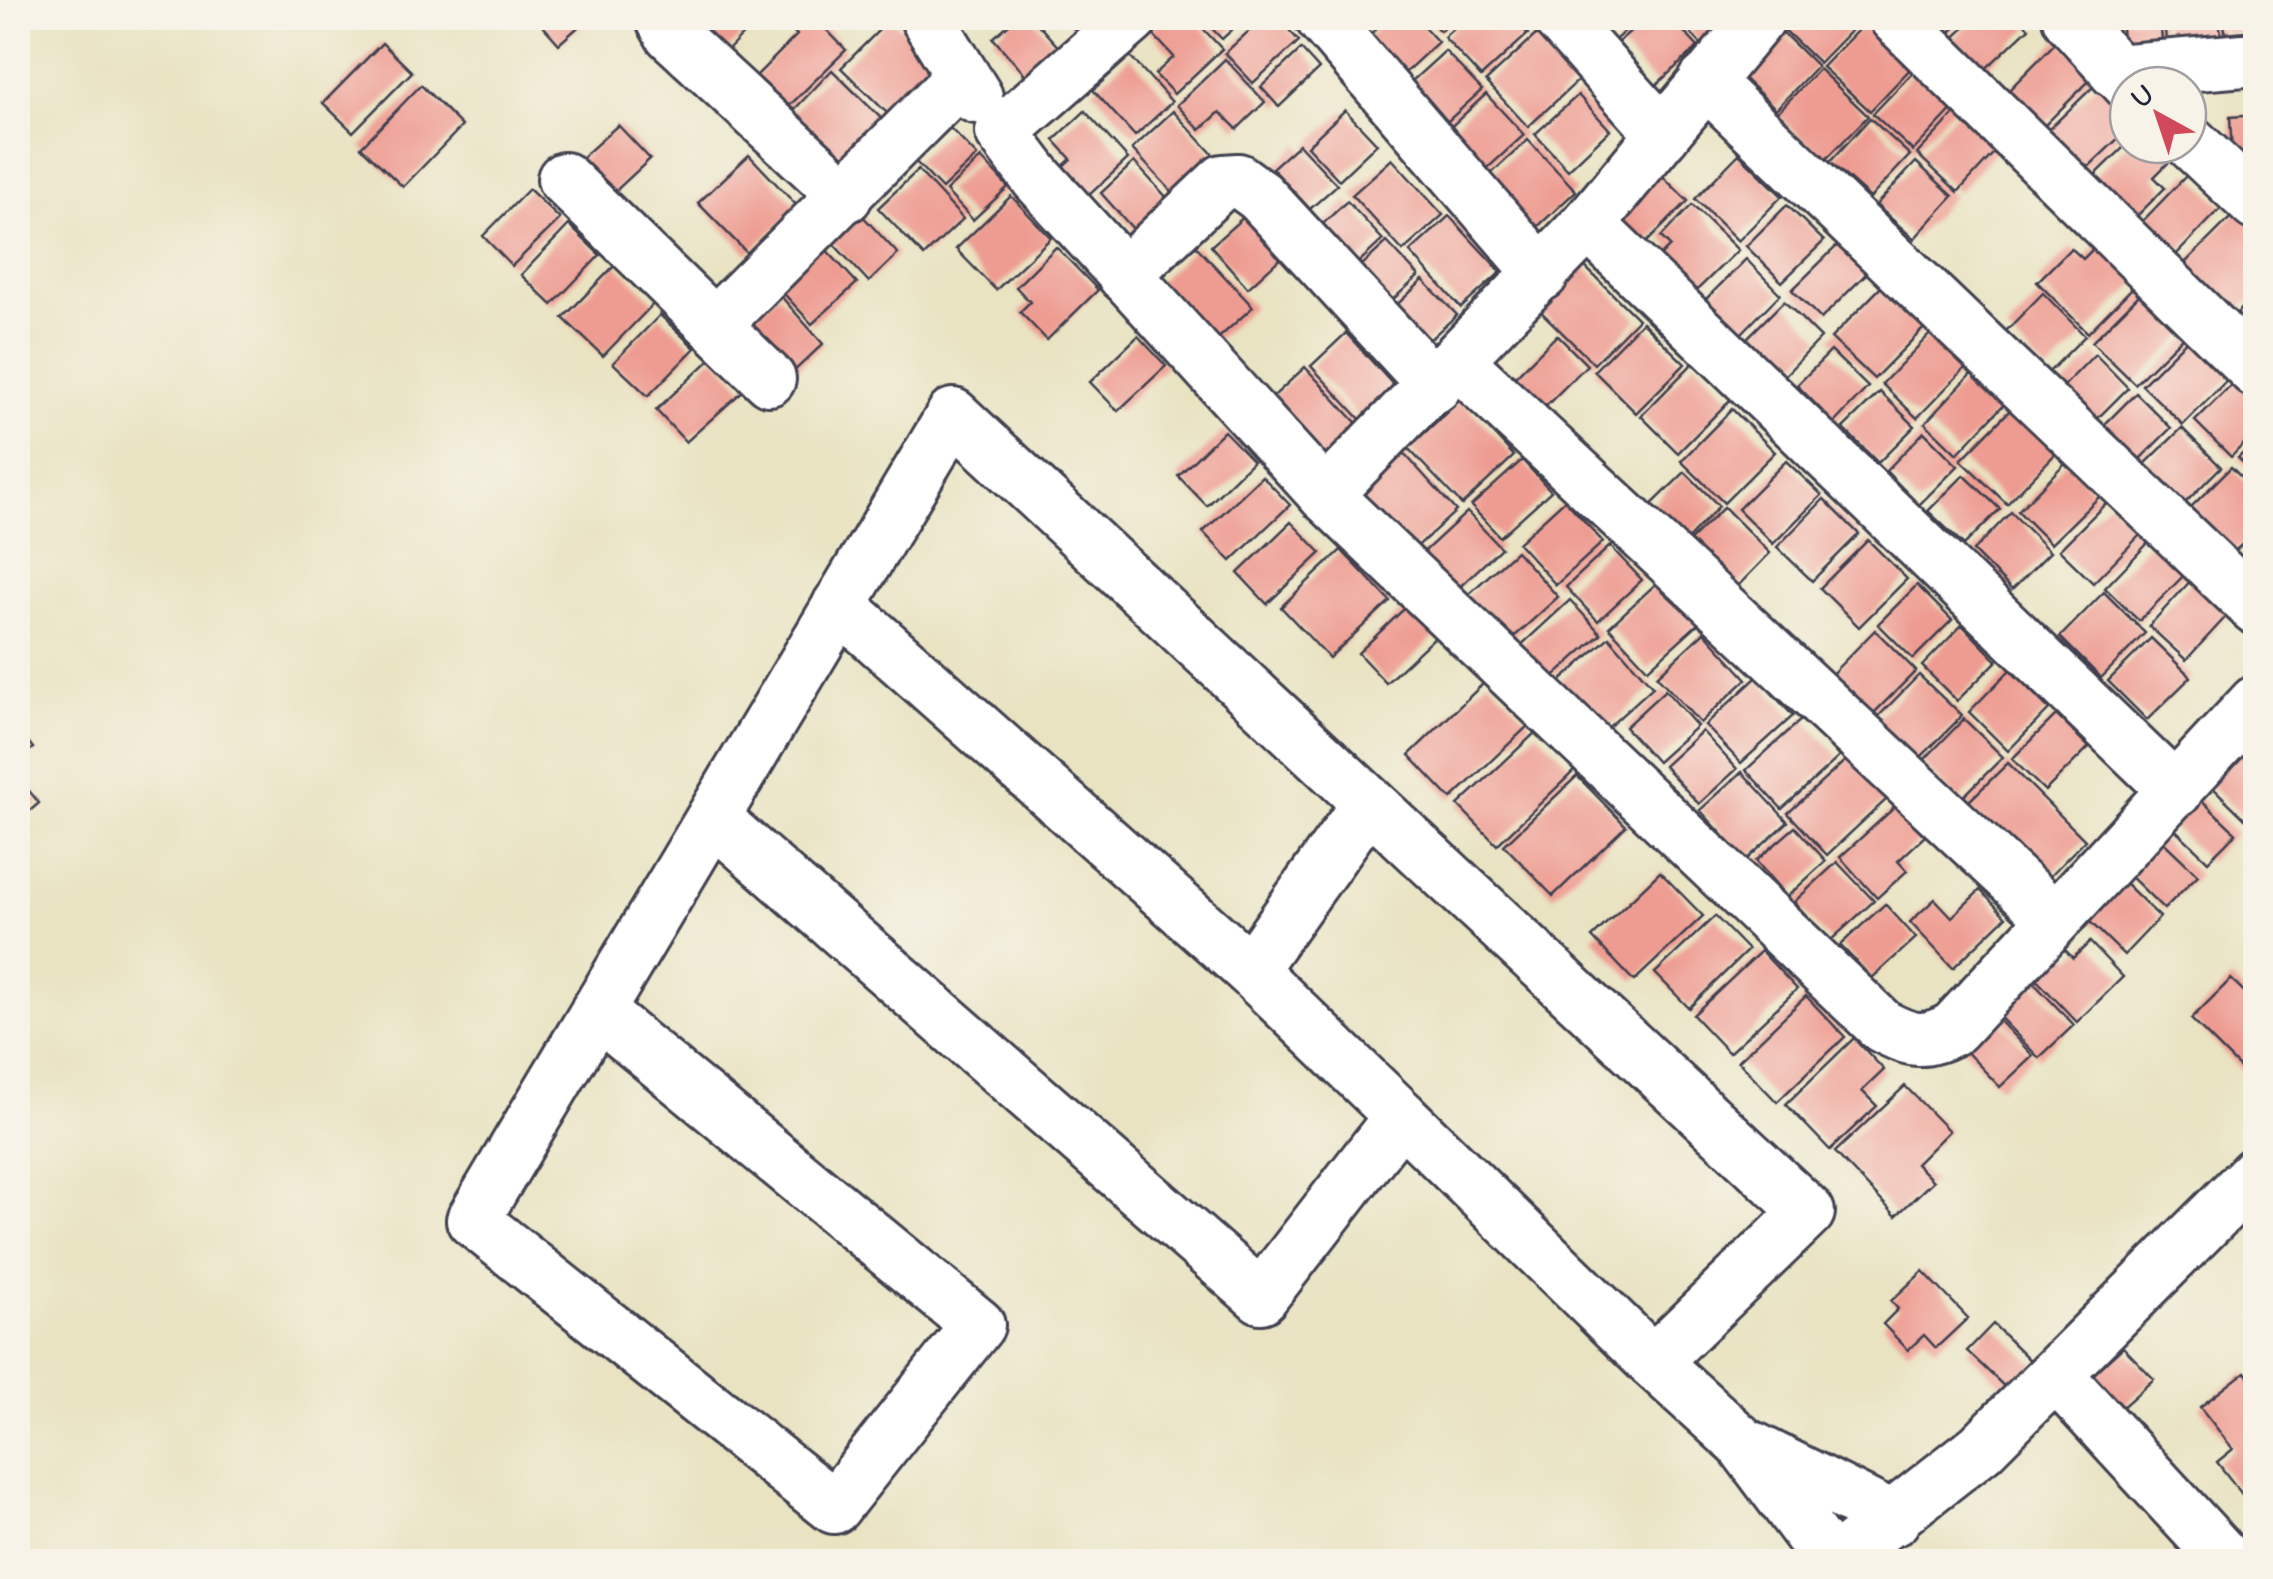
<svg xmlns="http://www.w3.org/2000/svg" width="2273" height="1579" viewBox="0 0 2273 1579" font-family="'Comic Neue',sans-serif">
<rect width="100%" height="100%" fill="#f7f3e8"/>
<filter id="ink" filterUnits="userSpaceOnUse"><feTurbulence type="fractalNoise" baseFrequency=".01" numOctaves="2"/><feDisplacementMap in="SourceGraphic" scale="20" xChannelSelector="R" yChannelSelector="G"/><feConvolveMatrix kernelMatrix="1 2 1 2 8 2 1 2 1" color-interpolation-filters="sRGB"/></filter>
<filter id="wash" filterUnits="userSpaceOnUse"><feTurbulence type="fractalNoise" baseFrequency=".0048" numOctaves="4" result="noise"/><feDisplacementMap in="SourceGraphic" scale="40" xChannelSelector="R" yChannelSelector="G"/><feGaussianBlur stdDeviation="2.25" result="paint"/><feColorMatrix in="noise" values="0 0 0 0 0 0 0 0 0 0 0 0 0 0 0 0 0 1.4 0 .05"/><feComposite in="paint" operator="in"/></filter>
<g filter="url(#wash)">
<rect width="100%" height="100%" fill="#e9e3c2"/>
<g id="blocks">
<g fill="#ee9c92">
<path d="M536 18H581L585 21 559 44Z"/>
<path d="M695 18H759L726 52 693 20Z"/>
<path d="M780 18H833L824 27 846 50 784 111 752 80 797 35Z"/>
<path d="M891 18 939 65 889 115 841 68Z"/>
<path d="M1016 18H1032L1061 50 1028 78 993 38Z"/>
<path d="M1064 18H1091L1076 31Z"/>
<path d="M1163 18H1193L1222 49 1174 94 1155 74 1174 57 1149 30Z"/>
<path d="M1202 18H1245L1222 39Z"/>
<path d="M1263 18H1278L1299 41 1253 83 1225 53Z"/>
<path d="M1340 18H1375L1356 35Z"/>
<path d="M1388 18H1416L1438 42 1397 80 1362 42Z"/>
<path d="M1427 18H1455L1440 31Z"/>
<path d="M1465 18H1513L1528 34 1481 77 1444 37Z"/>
<path d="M1595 18H1639L1615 40Z"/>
<path d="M1645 18H1671L1698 47 1656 85 1617 43Z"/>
<path d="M1677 18H1730L1701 44Z"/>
<path d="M1780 18H1860L1862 19 1819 63 1776 22Z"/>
<path d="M1917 18H1965L1940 41Z"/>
<path d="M1975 18H2019L2029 28 1976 78 1945 46Z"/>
<path d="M2093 18H2160L2162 40 2123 45 2122 26 2094 29Z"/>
<path d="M2164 18H2219L2221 36 2166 41Z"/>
<path d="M2224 18H2256V30L2225 33Z"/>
<path d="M1865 23 1912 67 1870 111 1822 67Z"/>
<path d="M1774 24 1817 66 1776 109 1732 67Z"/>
<path d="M1540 31 1582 77 1528 127 1486 81Z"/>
<path d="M2059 39 2095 75 2040 130 2004 95Z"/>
<path d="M382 43 412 72 353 132 323 103Z"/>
<path d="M1301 49 1319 69 1279 107 1261 87Z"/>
<path d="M1445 51 1482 90 1438 130 1401 91Z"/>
<path d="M1130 56 1172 102 1135 136 1093 90Z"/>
<path d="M1225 59 1265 102 1237 129 1220 112 1200 130 1177 105Z"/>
<path d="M1917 68 1956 105 1913 151 1873 114Z"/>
<path d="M1819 69 1868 116 1825 160 1776 114Z"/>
<path d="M832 70 887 124 848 165 792 112Z"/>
<path d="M2101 79 2128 107V129L2080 175 2042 136Z"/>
<path d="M421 85 462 126 403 187 361 147Z"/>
<path d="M1486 94 1524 135 1480 175 1443 134Z"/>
<path d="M1578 95 1610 130 1568 170 1535 134Z"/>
<path d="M1961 107 2001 145 1958 192 1917 154Z"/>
<path d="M1345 110 1377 144 1339 180 1307 146Z"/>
<path d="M1085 111 1128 159 1073 210 1047 181 1071 159 1054 140Z"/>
<path d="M1173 111 1219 161 1179 199 1132 149Z"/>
<path d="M2256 115V154L2232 155 2230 117Z"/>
<path d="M1870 118 1910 155 1870 198 1830 162Z"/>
<path d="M618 125 650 159 608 198 576 163Z"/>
<path d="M950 128 977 156 942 189 915 161Z"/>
<path d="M1528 140 1576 191 1533 231 1485 179Z"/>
<path d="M1299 144 1337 185 1310 209 1272 168Z"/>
<path d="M2126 145H2171L2178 153 2154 177 2165 188 2131 222 2090 180Z"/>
<path d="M1739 154 1782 196 1738 241 1695 199Z"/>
<path d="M749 155 798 207 748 254 698 203Z"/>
<path d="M981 158 1008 187 973 220 946 191Z"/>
<path d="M1392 159 1443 215 1403 251 1352 195Z"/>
<path d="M1134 162 1169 200 1135 231 1101 193Z"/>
<path d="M1916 162 1953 196 1914 239 1876 205Z"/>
<path d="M1655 169 1688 201 1640 249 1608 217Z"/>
<path d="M918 170 963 219 924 256 878 208Z"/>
<path d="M2189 173 2223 206 2171 260 2136 228Z"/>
<path d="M529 189 560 219 512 266 483 236Z"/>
<path d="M1011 196 1051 238 996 290 956 249Z"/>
<path d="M1347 201 1383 240 1348 272 1313 233Z"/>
<path d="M1692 205 1738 250 1693 294 1657 259 1670 246 1661 237Z"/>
<path d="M1787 205 1824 241 1782 282 1746 246Z"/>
<path d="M858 211 898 254 869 282 829 239Z"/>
<path d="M2237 211 2256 229V295L2231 319 2180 268Z"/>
<path d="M1247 214 1285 254 1248 288 1211 246Z"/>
<path d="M1449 216 1501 272 1461 308 1410 252Z"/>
<path d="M569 225 600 255 552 305 521 275Z"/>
<path d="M1844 239 1873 267 1821 319 1792 290Z"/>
<path d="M1387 242 1419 276 1380 311 1349 277Z"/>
<path d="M2100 242 2139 281 2088 333 2037 282 2071 248 2083 259Z"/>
<path d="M820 243 857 283 812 324 776 285Z"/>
<path d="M1196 246 1253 307 1212 344 1156 283Z"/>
<path d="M1056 247 1098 290 1047 340 1020 312 1030 302 1016 287Z"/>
<path d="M1574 256 1638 319 1594 364 1530 301Z"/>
<path d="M1746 259 1780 294 1737 338 1702 303Z"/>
<path d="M616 264 655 302 603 356 563 318Z"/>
<path d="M1423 280 1457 315 1418 350 1385 316Z"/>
<path d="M1886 282 1929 323 1874 379 1831 338Z"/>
<path d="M2150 284 2193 327 2135 384 2092 342Z"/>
<path d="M778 293 823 344 789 376 744 325Z"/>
<path d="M2043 293 2085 336 2048 373 2006 331Z"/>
<path d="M1784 301 1821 338 1783 377 1745 340Z"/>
<path d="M2256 305V342L2237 324Z"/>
<path d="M660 315 695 348 648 396 613 363Z"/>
<path d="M1642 322 1685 364 1636 413 1594 371Z"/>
<path d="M1935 329 1970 363 1917 418 1882 384Z"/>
<path d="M2198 329 2238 369 2183 425 2142 385Z"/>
<path d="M1346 333 1396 388 1361 420 1311 366Z"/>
<path d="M1557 335 1587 365 1542 410 1513 379Z"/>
<path d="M1138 336 1166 366 1118 411 1090 382Z"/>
<path d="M1831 351 1868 387 1834 423 1797 385Z"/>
<path d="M2095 354 2128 388 2094 422 2061 389Z"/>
<path d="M714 356 745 389 686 442 656 410Z"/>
<path d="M1695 361 1732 398 1678 453 1641 416Z"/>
<path d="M1305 367 1363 430 1320 470 1262 407Z"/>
<path d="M1974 371 2007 401 1957 454 1925 423Z"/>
<path d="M2238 378 2256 396V431L2231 457 2195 421Z"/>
<path d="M1880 392 1915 426 1878 463 1843 428Z"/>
<path d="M2136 393 2171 428 2136 463 2101 428Z"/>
<path d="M1461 399 1514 456 1462 505 1408 448Z"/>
<path d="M2012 408 2057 452 2007 504 1961 460Z"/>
<path d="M1732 409 1775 452 1724 503 1681 461Z"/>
<path d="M2182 428 2221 467 2183 505 2144 465Z"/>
<path d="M1224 431 1253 461 1207 506 1178 476Z"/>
<path d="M1924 432 1958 466 1919 505 1886 471Z"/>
<path d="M2256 441V475L2238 458Z"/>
<path d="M1403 452 1456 511 1409 554 1356 496Z"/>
<path d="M1522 460 1551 491 1500 537 1471 506Z"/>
<path d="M1786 461 1822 495 1773 544 1738 509Z"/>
<path d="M2066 462 2100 496 2051 544 2018 511Z"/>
<path d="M2231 467 2256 492V531L2234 552 2190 508Z"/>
<path d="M1685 472 1719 506 1680 547 1644 512Z"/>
<path d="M1964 475 2000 509 1964 545 1928 511Z"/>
<path d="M1262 476 1290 505 1231 561 1203 532Z"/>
<path d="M1824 499 1859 534 1812 581 1777 547Z"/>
<path d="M1565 500 1603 542 1556 585 1518 543Z"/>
<path d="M2108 501 2141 534 2093 583 2059 550Z"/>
<path d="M1724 507 1770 553 1729 595 1682 548Z"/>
<path d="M1467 512 1501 548 1449 597 1415 560Z"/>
<path d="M2011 512 2050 552 2012 590 1973 551Z"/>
<path d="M1291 522 1321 553 1267 604 1238 573Z"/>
<path d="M1868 540 1907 579 1859 627 1820 588Z"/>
<path d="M2151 540 2185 574 2139 621 2105 588Z"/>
<path d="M2256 544V576L2240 560Z"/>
<path d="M1610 546 1642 580 1598 621 1566 587Z"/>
<path d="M1341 550 1390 601 1329 658 1281 607Z"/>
<path d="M1516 551 1558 597 1503 647 1461 601Z"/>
<path d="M2195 576 2232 610 2186 660 2149 626Z"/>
<path d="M1660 580 1699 623 1648 669 1609 627Z"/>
<path d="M1917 585 1952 620 1913 659 1878 624Z"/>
<path d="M2104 592 2145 633 2101 678 2060 637Z"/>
<path d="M1570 600 1601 634 1547 682 1517 649Z"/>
<path d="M1406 607 1435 637 1386 683 1358 653Z"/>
<path d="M1962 625 1997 661 1957 701 1922 666Z"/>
<path d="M1875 630 1916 671 1867 720 1826 680Z"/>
<path d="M1704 632 1747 679 1700 723 1657 676Z"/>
<path d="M1609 637 1653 687 1601 734 1556 685Z"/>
<path d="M2151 638 2191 677 2147 720 2108 681Z"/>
<path d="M2010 670 2049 709 2008 751 1969 712Z"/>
<path d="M1919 675 1962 716 1914 764 1872 723Z"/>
<path d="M1757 677 1793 716 1741 763 1705 725Z"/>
<path d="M1488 679 1531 723 1451 799 1409 755Z"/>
<path d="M1665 690 1697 726 1657 762 1625 727Z"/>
<path d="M2056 715 2089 747 2045 791 2012 759Z"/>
<path d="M1804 717 1839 757 1782 809 1746 770Z"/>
<path d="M1964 719 2003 757 1959 801 1921 763Z"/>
<path d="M18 729 33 748 18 760Z"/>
<path d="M1537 731 1575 770 1497 845 1458 805Z"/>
<path d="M1702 731 1737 769 1699 804 1664 766Z"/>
<path d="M2238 744 2256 761V814L2248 822 2204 779Z"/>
<path d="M1849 757 1887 799 1827 855 1788 813Z"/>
<path d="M2008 763 2085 840 2043 883 1965 805Z"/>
<path d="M1742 772 1788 822 1746 860 1700 810Z"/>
<path d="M1577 776 1626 826 1553 896 1504 845Z"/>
<path d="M18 777 39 803 18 821Z"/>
<path d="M2191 790 2236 833 2208 861 2163 818Z"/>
<path d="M1896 806 1925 836 1898 861 1907 871 1877 898 1840 857Z"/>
<path d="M1795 827 1826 861 1787 897 1756 861Z"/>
<path d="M2154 833 2198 875 2164 909 2121 867Z"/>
<path d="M1837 862 1874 901 1830 941 1794 902Z"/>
<path d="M1660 872 1703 916 1634 981 1592 937Z"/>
<path d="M2119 877 2160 917 2124 955 2082 914Z"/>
<path d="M1980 890 2006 917 1953 968 1910 922 1935 899 1952 917Z"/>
<path d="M1885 904 1916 938 1872 978 1840 945Z"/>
<path d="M1715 916 1748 950 1689 1008 1655 973Z"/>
<path d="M2090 942 2123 977 2077 1022 2031 974 2060 945 2073 958Z"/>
<path d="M1761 951 1797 989 1729 1053 1693 1015Z"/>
<path d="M2028 977 2074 1025 2039 1058 1993 1010Z"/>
<path d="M2231 979 2256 1003V1074L2251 1079 2191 1019Z"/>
<path d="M1806 996 1845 1037 1777 1102 1738 1061Z"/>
<path d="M1993 1014 2033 1056 2000 1087 1960 1045Z"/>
<path d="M1854 1038 1884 1070 1862 1091 1877 1106 1830 1150 1786 1104Z"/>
<path d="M1905 1086 1949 1131 1916 1164 1933 1181 1896 1216 1835 1152Z"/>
<path d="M1923 1271 1968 1318 1936 1348 1924 1335 1908 1350 1883 1324 1898 1309 1891 1301Z"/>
<path d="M1993 1324 2037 1367 2011 1393 1967 1351Z"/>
<path d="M2123 1347 2154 1379 2119 1410 2089 1378Z"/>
<path d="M2245 1372 2256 1385V1495L2248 1502 2217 1462 2233 1449 2200 1407Z"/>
</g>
</g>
</g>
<g filter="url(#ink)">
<use href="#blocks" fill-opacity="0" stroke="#403f4f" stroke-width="2.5"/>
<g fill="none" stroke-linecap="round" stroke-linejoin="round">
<defs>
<g id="minor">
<path d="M662 18 671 34 846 196"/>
<path d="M927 18 976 97"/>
<path d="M1132 18 1002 132 1037 178 1325 495 1882 1026C1912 1042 1925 1044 1954 1028L2256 702"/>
<path d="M1322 18 1542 274"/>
<path d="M1559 18 1663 134"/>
<path d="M1896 18 2256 371"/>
<path d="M2069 18 2130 85"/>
<path d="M2115 71 2256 59"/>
<path d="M1705 81 2256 608"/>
<path d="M2188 140 2256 204"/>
<path d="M564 179 769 379"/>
<path d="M1588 224 2176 791"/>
<path d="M1124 275 1223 181 1238 180 1260 196 1435 386"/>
<path d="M715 324 951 88 956 69"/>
<path d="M1458 362 2053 917"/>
<path d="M1325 495 1588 224 1759 18"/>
<path d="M713 818 1261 1297 1401 1116 1250 970 839 605"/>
<path d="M1250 970 1368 804"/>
<path d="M597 1011 978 1325 834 1507 473 1220 953 415 1808 1212 1653 1362 1742 1443 1831 1562"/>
<path d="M1401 1116 1653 1362"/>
<path d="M2057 1376 2228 1562"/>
<path d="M1752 1448 1894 1519"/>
<path d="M1835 1562 1981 1448 2256 1173"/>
</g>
</defs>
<use href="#minor" stroke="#403f4f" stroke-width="58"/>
<use href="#minor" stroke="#fff" stroke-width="52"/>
</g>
</g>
<rect width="2273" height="1579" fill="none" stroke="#f7f3e8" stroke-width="60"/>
<g transform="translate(2158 115) rotate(320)"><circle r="48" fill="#f7f3e8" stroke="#a29fa3" stroke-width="2.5"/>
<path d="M0-8L18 38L0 25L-18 38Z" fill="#d1495b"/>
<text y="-15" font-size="28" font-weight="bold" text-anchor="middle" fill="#22223b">U</text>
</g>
</svg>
